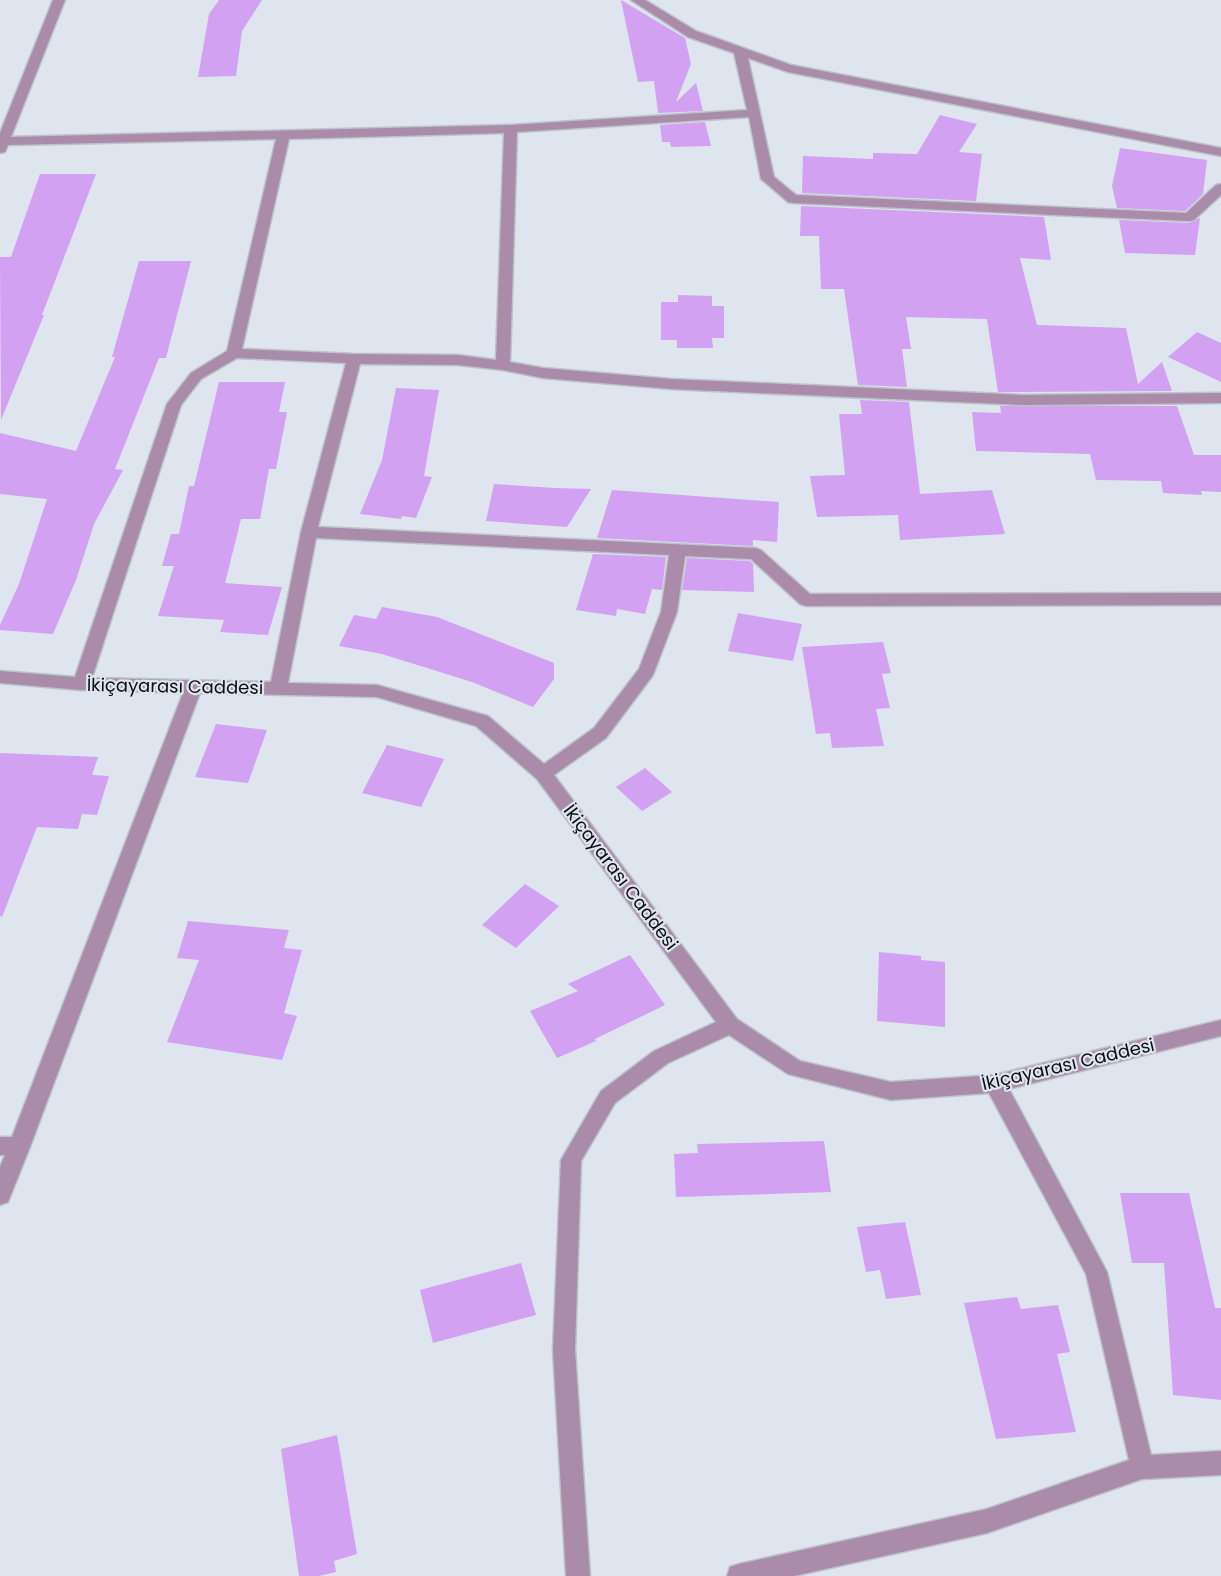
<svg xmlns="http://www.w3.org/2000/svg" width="1221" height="1576" viewBox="0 0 1221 1576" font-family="Poppins,sans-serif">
<rect width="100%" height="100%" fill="#dee5ee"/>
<g fill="#d2a1f2">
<path d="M219 0H262L242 31 236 76 198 77 209 14Z"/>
<path d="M621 0 685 38 691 64 676 102 696 83 703 111 658 113 654 81 638 82Z"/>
<path d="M940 115 977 124 959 152 982 154 976 201 802 193 803 156 873 159V153L917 154Z"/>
<path d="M705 122 711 146 671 147 670 142H662L660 125Z"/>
<path d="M1120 148 1207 160 1203 194 1185 211 1117 208 1112 186Z"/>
<path d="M40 174H96L42 315H44L1 420 0 257H11Z"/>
<path d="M801 206 1044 217 1051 260 1020 258 1037 325 1126 328 1138 384 1162 362 1172 391 998 392 987 319 906 317 911 349H902L907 387 858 385 844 289H821L819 236H800Z"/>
<path d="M1200 218 1195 255 1125 253 1119 220 1189 223Z"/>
<path d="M139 261H191L166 358H159L115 469 123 470 94 524 76 580 53 634 0 630V625L19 584 47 499 0 494V433L76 451 115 357H112Z"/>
<path d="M678 295 712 296V306H724V338H712L713 348H677V340H661V302H678Z"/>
<path d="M1197 332 1221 343V382L1168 357Z"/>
<path d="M219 382H285L279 412H287L276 469H269L260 519H241L225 583 282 587 268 635 220 632 224 620 158 616 174 566H162L171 534H179L189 486H194Z"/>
<path d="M396 388 439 390 424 476 432 477 416 518 402 516 401 519 360 514 382 460Z"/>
<path d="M860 400 909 402 920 494 992 490 1005 534 900 540 898 515 817 517 810 476 845 475 839 414H862Z"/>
<path d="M1000 406H1177L1194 455H1221V492L1201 491 1202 495 1163 493 1161 481 1096 480 1090 454 976 451 972 412 1001 413Z"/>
<path d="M494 484 555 488 591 489 567 527 486 521Z"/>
<path d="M612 490 779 502 777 542 753 540V546L597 538Z"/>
<path d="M593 554 666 557 662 590 652 589 645 614 617 609 616 616 576 610Z"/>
<path d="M687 558 750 561 753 564 754 592 682 590Z"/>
<path d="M382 607 437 617 554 663V679L533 707 472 682 382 654 339 646 354 615 376 619Z"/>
<path d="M738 613 802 624 793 661 728 651Z"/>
<path d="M883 642 891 673 882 674 890 708 876 709 884 746 832 748 830 733 816 734 802 647Z"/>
<path d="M216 724 267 730 248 783 195 777Z"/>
<path d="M387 745 444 759 421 807 362 793Z"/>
<path d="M0 753 98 757 92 775 109 776 97 815 82 814 78 829 37 827 2 917 0 916Z"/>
<path d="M645 768 672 792 642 811 616 787Z"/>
<path d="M525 884 559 906 516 948 482 925Z"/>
<path d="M188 921 289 930 284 948 302 950 284 1013 297 1016 282 1060 167 1042 199 960 177 958Z"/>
<path d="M879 952 921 956V960L945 962V1027L877 1021Z"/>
<path d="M630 955 665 1005 595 1039 596 1041 557 1058 530 1011 578 991 568 984Z"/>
<path d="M824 1141 831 1192 676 1197 674 1154 698 1153 697 1144Z"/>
<path d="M1120 1193H1189L1215 1308H1221V1400L1173 1395 1164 1263H1132Z"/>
<path d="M905 1222 921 1295 886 1299 880 1270 866 1272 857 1227Z"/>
<path d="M521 1263 536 1315 433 1343 420 1290Z"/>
<path d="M1017 1297 1021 1309 1058 1305 1070 1352 1057 1354 1076 1432 996 1439 964 1303Z"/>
<path d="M337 1435 357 1554 334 1561 336 1572 319 1576H299L281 1449Z"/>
</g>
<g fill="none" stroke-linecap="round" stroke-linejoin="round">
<defs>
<path id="minor" d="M53 0H65L11 137 511 125 747 110 734 53 688 37 631 0H645L696 31 791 65 1221 148V156L788 72 748 58 774 177 796 195 1186 213 1216 185 1221 184V195L1194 220 1189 221 793 203 788 202 761 179 749 117 517 132 510 362 543 368 671 379 1024 395 1221 393V403L1024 405 671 389 543 378 503 370 458 365 360 364 318 527 755 548 761 550 810 594 1221 593V605L806 606 800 604 751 559 685 556 677 612 653 675 606 738 554 775 737 1019 800 1061 891 1082 995 1075 1221 1020V1036L1009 1089 1107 1272 1151 1455 1221 1451V1475L1142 1479 987 1533 794 1576H727L730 1567 739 1564 987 1509 1129 1460 1086 1274 989 1093 891 1100 788 1074 729 1035 668 1063 615 1103 581 1161 575 1350 590 1576H566L553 1350 561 1160 601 1091 654 1051 716 1022 537 779 476 726 377 697 200 693 30 1147 8 1202 0 1205V1167L5 1155H0V1137H12L183 693 81 690 0 683V671L75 677 167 404 191 373 227 351 276 139 8 145 5 152 0 153V133ZM504 133 496 360 458 355 354 354 242 349 289 139ZM237 358 346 363 301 532 271 682 92 678 181 405 201 379ZM316 538 669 555 661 612 639 669 594 728 544 764 488 716 377 685 288 683Z"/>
</defs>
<use href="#minor" stroke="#bcc3cb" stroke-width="3"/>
<use href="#minor" fill="#aa8ba9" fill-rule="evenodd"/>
</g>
<g text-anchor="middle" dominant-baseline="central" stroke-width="4.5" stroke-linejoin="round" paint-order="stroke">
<g font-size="18" fill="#0c0e11" stroke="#dee5ee">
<text transform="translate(175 686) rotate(1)">İkiçayarası Caddesi</text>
<text transform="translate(621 877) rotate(53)">İkiçayarası Caddesi</text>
<text transform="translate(1068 1064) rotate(-13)">İkiçayarası Caddesi</text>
</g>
</g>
</svg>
